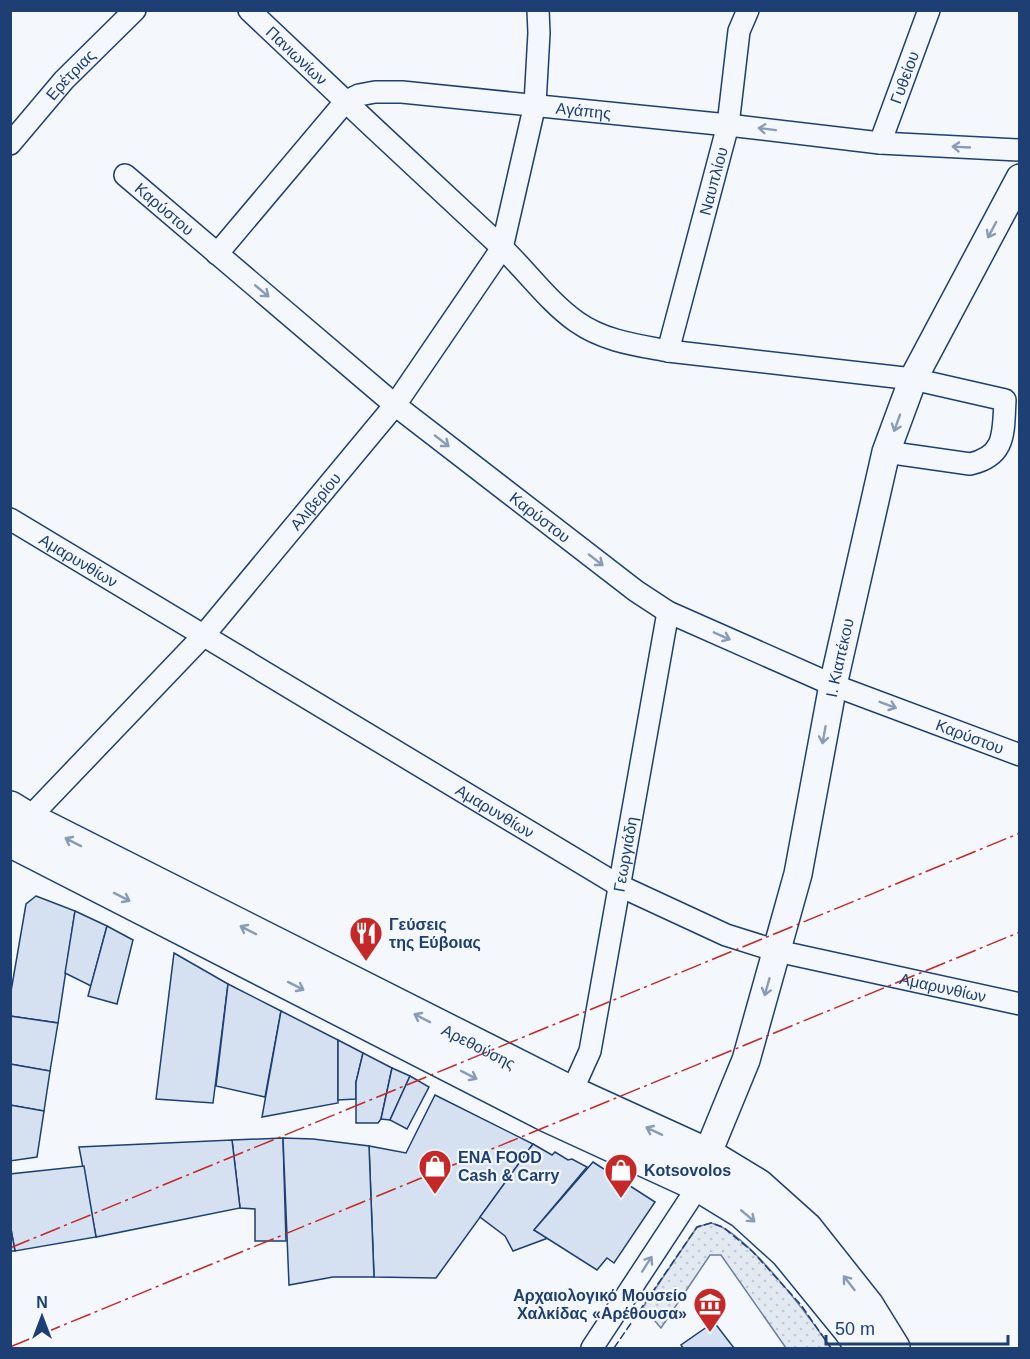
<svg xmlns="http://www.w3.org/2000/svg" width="1030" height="1359" viewBox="0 0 1030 1359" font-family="Helvetica,sans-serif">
<defs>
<pattern id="grass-dots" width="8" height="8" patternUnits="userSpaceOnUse" patternTransform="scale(1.5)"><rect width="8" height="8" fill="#e3e9f0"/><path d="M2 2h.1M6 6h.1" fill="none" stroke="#c2c9d1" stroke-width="1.8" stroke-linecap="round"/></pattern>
</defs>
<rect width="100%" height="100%" fill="#f4f7fb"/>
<path fill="url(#grass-dots)" stroke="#687fa3" stroke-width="1.5" d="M711 1223C746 1230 810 1318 831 1348H786L721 1255H710L661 1328 643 1307 697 1227Z"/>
<g fill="#d5e0f0" stroke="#1d3f73" stroke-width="1.5">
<path d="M36 896 75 911 58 1023 10 1016V997L26 904Z"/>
<path d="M75 911 107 926 91 986 65 973Z"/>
<path d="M107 926 133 940 117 1004 88 996Z"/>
<path d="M174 953 228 984 213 1103 156 1099Z"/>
<path d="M228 984 281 1011 265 1097 216 1086Z"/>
<path d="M281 1011 338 1040V1103L262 1117Z"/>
<path d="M10 1016 58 1023 50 1071 10 1064Z"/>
<path d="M338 1040 363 1053 356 1082V1099L338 1100Z"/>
<path d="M363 1053 392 1068 381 1119 378 1123H356V1082Z"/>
<path d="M10 1064 50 1071 44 1111 10 1105Z"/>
<path d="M392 1068 410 1076 390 1120 381 1119Z"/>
<path d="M410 1076 429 1087 407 1129 390 1120Z"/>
<path d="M435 1095 533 1144 436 1278 374 1277 369 1146 406 1153Z"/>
<path d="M10 1105 44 1111 37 1157 10 1161Z"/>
<path d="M283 1138 286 1241H255V1209L240 1208 232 1140Z"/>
<path d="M283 1138 313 1139 369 1146 374 1277H333L289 1285Z"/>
<path d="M232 1140 240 1208 96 1237 79 1147Z"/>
<path d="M533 1144 552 1155 555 1152 568 1160 572 1159 587 1167 534 1230 548 1238 513 1251 505 1236 480 1217Z"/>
<path d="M593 1162 655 1202 614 1263 607 1258 597 1270 534 1230Z"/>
<path d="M84 1166 96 1237 15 1251 10 1224V1174Z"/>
<path d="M10 1224 15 1251H10Z"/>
<path d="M714 1322 734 1348H683L681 1345Z"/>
</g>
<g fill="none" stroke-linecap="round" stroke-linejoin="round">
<defs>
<g id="minor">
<path id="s1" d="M249 10C331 88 413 165 496 242 524 267 547 301 577 322 604 341 636 345 668 351L913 379 1005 400C1003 431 1007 456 970 464L886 452"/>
<path id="s2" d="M880 143 929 10"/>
<path id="s3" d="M10 144 64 80 135 10"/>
<path id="s4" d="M125 175 395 405 636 591 668 612 833 685 1020 755"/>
<path id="s5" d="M217 254 345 102 359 95 375 92H402L728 125 880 143 1020 150"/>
<path id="s6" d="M668 351 728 125 739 31 748 10"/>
<path id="s7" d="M10 519 618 885 726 935 777 951 1020 1004"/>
<path id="s8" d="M23 827 28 819 204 635 395 405 502 248 535 104 539 33 538 10"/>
<path id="s9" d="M571 1093 590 1051 668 612"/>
<path d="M592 1348 699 1185"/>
</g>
<g id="tertiary">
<path id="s10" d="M707 1155 746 1060 798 874 833 685 886 452 913 379 1020 178"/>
</g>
<g id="primary">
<path id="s11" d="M10 808 28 819 571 1093 707 1155 758 1186 806 1229 867 1306 893 1348"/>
<path d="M10 840 549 1116 699 1185 743 1212 787 1252 849 1328 863 1348"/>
</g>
</defs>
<use href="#minor" stroke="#1d3f73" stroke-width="24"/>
<use href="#tertiary" stroke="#1d3f73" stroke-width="30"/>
<use href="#primary" stroke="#1d3f73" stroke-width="36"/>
<use href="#minor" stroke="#f4f7fb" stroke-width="21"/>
<use href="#tertiary" stroke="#f4f7fb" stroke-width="27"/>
<use href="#primary" stroke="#f4f7fb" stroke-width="33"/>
<path stroke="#1d3f73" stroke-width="1.5" stroke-dasharray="8 3" stroke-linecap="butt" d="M614 1348 697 1227 711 1223 723 1227 753 1252 801 1305 831 1348"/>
<g stroke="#c62828" stroke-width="1.5" stroke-dasharray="21 4.5 3 4.5" stroke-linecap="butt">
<path d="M10 1248 1020 833"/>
<path d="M10 1347 1020 932"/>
</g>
</g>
<defs><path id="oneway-shaft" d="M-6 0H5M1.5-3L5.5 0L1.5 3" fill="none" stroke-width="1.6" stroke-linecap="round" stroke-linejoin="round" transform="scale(1.5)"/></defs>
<g stroke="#889bb7">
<use href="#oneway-shaft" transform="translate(767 129) rotate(-173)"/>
<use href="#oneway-shaft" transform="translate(961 147) rotate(-177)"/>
<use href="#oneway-shaft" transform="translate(992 230) rotate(118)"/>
<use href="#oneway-shaft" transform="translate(262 291) rotate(40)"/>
<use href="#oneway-shaft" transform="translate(897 423) rotate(110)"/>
<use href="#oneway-shaft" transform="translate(442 441) rotate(38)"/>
<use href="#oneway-shaft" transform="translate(596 560) rotate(38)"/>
<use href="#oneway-shaft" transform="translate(722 636) rotate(24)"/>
<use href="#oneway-shaft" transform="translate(888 705) rotate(21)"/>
<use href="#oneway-shaft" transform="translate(824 735) rotate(100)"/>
<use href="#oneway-shaft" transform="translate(73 842) rotate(-153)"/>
<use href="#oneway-shaft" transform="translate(122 897) rotate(27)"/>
<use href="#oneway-shaft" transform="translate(248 930) rotate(-153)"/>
<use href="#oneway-shaft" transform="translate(296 986) rotate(27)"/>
<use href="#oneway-shaft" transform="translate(767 987) rotate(106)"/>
<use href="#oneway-shaft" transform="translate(422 1018) rotate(-153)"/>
<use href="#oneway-shaft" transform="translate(469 1075) rotate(27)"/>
<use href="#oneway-shaft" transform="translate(654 1131) rotate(-155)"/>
<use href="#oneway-shaft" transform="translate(748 1216) rotate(40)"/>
<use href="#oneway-shaft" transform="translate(647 1264) rotate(-57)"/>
<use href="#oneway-shaft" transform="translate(849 1283) rotate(-128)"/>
</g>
<defs>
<symbol id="restaurant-pin" viewBox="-11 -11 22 30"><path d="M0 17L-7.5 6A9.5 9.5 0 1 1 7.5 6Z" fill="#c62828" stroke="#f4f7fb"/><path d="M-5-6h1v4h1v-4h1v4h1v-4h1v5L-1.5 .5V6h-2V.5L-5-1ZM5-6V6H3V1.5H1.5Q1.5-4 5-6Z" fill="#fff"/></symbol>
<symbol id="shop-pin" viewBox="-11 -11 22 30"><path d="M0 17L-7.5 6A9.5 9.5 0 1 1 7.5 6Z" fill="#c62828" stroke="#f4f7fb"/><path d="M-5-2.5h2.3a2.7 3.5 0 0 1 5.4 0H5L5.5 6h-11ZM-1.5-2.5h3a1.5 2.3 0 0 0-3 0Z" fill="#fff"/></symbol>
<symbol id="museum-pin" viewBox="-11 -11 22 30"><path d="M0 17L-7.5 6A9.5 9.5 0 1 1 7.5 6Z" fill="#c62828" stroke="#f4f7fb"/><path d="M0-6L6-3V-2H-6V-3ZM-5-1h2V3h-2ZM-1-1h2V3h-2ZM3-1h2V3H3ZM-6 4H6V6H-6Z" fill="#fff"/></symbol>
</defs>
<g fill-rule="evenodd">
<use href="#restaurant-pin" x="347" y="914" width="38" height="52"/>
<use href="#shop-pin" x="416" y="1147" width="38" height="52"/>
<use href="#shop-pin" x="602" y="1151" width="38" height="52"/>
<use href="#museum-pin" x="691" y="1285" width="38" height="52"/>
</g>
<g text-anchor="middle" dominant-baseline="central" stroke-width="4.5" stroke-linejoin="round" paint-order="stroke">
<g font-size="16" fill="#1d3f73" stroke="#f4f7fb">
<text stroke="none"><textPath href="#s1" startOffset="66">Πανιωνίων</textPath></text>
<text stroke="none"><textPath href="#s3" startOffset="92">Ερέτριας</textPath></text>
<text stroke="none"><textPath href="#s2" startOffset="70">Γυθείου</textPath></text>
<text stroke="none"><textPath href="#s5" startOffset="440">Αγάπης</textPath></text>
<text stroke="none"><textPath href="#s6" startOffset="176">Ναυπλίου</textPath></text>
<text stroke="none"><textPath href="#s4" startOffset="52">Καρύστου</textPath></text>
<text stroke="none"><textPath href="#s8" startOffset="438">Αλιβερίου</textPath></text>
<text stroke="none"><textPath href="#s4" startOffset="538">Καρύστου</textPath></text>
<text stroke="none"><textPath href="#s7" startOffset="80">Αμαρυνθίων</textPath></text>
<text stroke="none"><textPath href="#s10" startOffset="516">Ι. Κιαπέκου</textPath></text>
<text stroke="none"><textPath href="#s4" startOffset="1024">Καρύστου</textPath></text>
<text stroke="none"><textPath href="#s7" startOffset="566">Αμαρυνθίων</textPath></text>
<text stroke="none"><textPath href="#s9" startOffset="246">Γεωργιάδη</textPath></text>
<text stroke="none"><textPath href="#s7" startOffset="1052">Αμαρυνθίων</textPath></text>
<text stroke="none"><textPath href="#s11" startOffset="526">Αρεθούσης</textPath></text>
</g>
<g font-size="16" font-weight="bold" fill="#1d3f73" stroke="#f4f7fb" text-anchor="start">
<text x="389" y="924">Γεύσεις<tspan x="389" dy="18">της Εύβοιας</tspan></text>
<text x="458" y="1157">ENA FOOD<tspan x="458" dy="18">Cash &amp; Carry</tspan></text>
<text x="644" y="1170">Kotsovolos</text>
<text x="687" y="1295" text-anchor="end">Αρχαιολογικό Μουσείο<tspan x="687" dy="18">Χαλκίδας «Αρέθουσα»</tspan></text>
</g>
</g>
<rect width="1030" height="1359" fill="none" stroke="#1d3f73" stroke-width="24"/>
<g transform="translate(42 1317)" stroke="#f4f7fb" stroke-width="4.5" paint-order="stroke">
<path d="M0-4.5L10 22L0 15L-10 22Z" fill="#1d3f73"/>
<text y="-9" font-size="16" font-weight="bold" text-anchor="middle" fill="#1d3f73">N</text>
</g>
<path d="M826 1335v9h182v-9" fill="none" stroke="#1d3f73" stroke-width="3"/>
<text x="835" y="1335" font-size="18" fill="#1d3f73" stroke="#f4f7fb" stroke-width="4.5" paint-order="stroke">50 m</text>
</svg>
